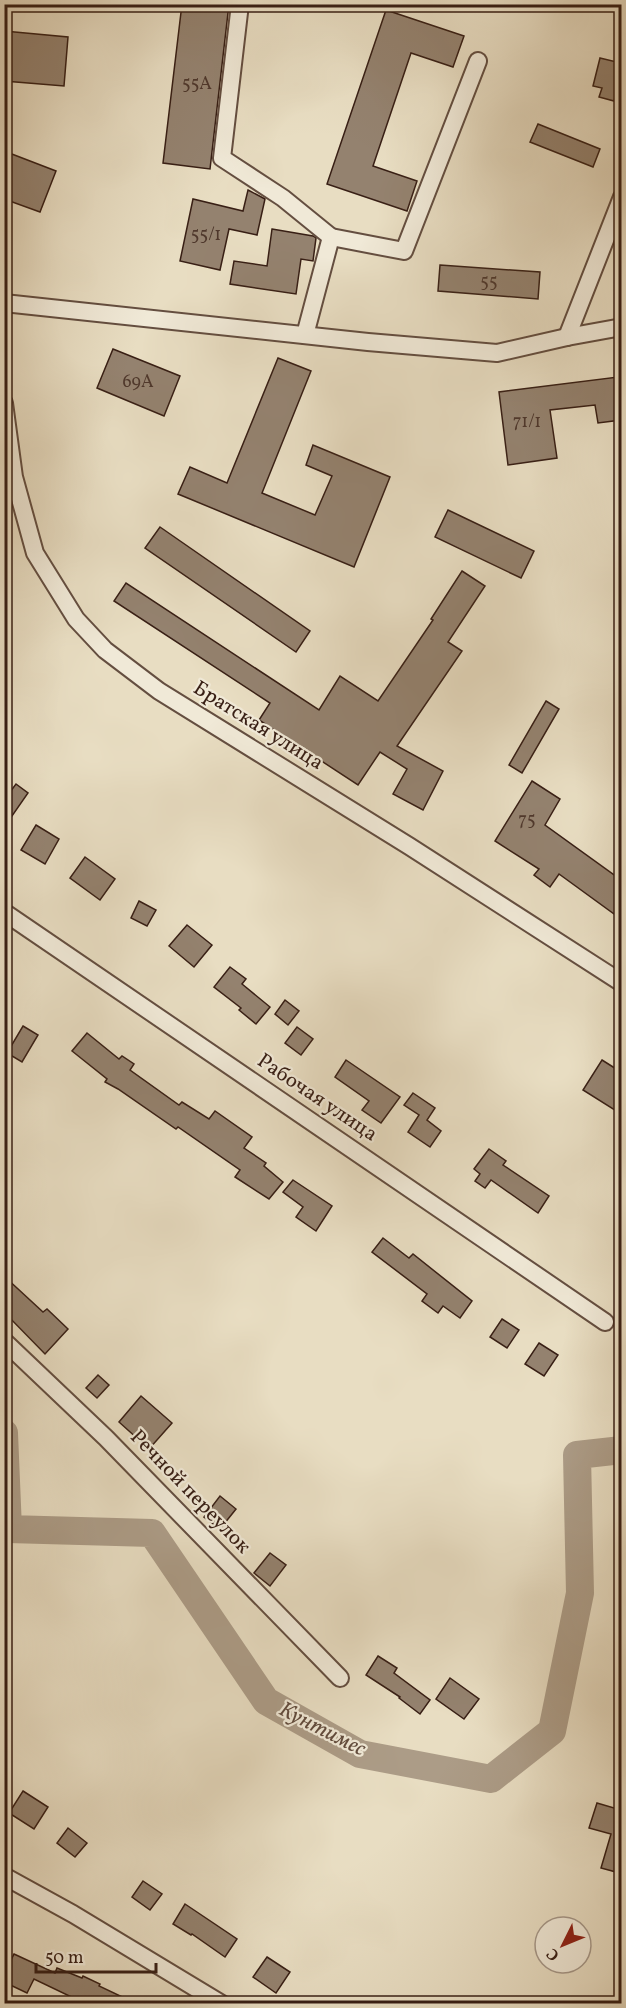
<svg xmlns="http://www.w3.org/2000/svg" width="626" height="2008" viewBox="0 0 626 2008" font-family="Vollkorn,serif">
<rect width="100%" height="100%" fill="#e8ddc2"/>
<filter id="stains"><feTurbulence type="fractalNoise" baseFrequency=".00333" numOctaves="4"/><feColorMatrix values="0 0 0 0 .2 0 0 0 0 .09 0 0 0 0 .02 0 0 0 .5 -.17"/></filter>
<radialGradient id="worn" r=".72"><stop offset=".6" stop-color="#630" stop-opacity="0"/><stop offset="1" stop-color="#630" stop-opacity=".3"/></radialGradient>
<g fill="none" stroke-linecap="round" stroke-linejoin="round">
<path stroke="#ac9c87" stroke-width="28" d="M4 1433 8 1529 152 1533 266 1701 360 1754 491 1779 552 1731 580 1593 577 1455 622 1450"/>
</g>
<g fill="#94826f" stroke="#381f15" stroke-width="1.5">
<path d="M182 4H229L210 169 163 163Z"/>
<path d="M386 10 464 36 453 67 411 53 373 166 417 181 407 211 327 184Z"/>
<path d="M4 31 68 37 64 86 4 81Z"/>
<path d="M600 58 621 63V80L620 79 614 101 599 97 602 88 593 86Z"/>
<path d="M538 124 600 149 593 167 530 142Z"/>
<path d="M4 151 56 171 40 212 4 199Z"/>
<path d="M248 190 265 199 257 235 229 229 220 270 180 261 193 199 243 211Z"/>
<path d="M272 229 313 236 316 238 313 261 301 259 296 294 230 284 234 261 267 266Z"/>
<path d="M440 265 540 272 538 299 438 291Z"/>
<path d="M113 349 180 376 164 416 97 388Z"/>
<path d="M278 358 311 371 262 493 315 515 332 476 306 465 313 445 390 477 354 567 178 494 190 467 227 483Z"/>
<path d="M618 377 621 420 598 423 595 405 550 410 557 458 508 465 499 392Z"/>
<path d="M448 510 534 551 521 578 435 537Z"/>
<path d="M160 527 310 631 296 652 145 548Z"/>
<path d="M462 571 485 586 448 642 462 651 397 746 443 771 423 810 393 794 407 769 380 752 358 785 259 720 270 703 114 601 126 583 319 710 340 676 378 701 433 620 431 619Z"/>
<path d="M546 701 559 709 522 773 509 765Z"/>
<path d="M532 781 560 799 545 825 621 880V919L559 874 550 887 534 875 539 869 495 841Z"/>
<path d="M16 784 28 793 12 816 4 810V800Z"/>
<path d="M36 825 59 839 45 864 21 850Z"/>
<path d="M85 857 115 879 100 900 70 878Z"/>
<path d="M139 901 156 910 147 926 131 918Z"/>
<path d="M187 925 212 945 194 967 169 946Z"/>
<path d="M230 967 246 979 242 984 270 1007 256 1024 239 1010 241 1008 214 987Z"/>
<path d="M285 1000 299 1011 288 1025 275 1014Z"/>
<path d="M23 1026 38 1035 22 1062 7 1053Z"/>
<path d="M297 1027 313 1039 301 1055 285 1043Z"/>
<path d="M87 1033 119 1059 122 1056 134 1064 130 1070 179 1105 182 1102 209 1119 215 1111 252 1137 244 1148 266 1163 264 1166 283 1182 269 1199 235 1177 240 1170 178 1127 176 1129 118 1089 105 1082 107 1079 72 1051Z"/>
<path d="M346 1060 400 1097 381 1123 362 1110 369 1101 335 1077Z"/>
<path d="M602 1060 621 1072V1114L583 1090Z"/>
<path d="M413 1093 435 1108 427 1120 441 1131 430 1147 408 1132 419 1115 404 1105Z"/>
<path d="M489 1149 506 1161 503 1165 549 1196 538 1213 491 1180 485 1188 475 1181 480 1174 474 1169Z"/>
<path d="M293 1180 332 1206 316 1231 296 1217 303 1207 283 1192Z"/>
<path d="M383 1238 409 1258 413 1254 472 1301 460 1318 443 1306 438 1313 422 1301 427 1294 372 1252Z"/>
<path d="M4 1276 43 1312 47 1309 68 1329 45 1354 4 1312Z"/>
<path d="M502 1319 519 1330 507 1348 490 1337Z"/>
<path d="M539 1343 558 1355 544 1376 525 1364Z"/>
<path d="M98 1375 109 1385 97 1398 86 1388Z"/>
<path d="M141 1396 172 1423 149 1449 119 1422Z"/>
<path d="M220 1496 236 1509 220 1529 204 1517Z"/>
<path d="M270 1553 286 1565 270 1586 254 1573Z"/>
<path d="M378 1656 397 1668 394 1673 430 1700 420 1714 399 1698 400 1697 366 1675Z"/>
<path d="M450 1678 479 1699 464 1719 436 1699Z"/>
<path d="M23 1791 48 1807 34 1829 9 1813Z"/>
<path d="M597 1803 621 1810V1853L616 1872 601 1868 611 1834 589 1828Z"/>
<path d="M68 1828 87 1843 75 1857 57 1843Z"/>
<path d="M143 1881 162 1894 150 1910 132 1897Z"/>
<path d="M185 1904 237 1939 225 1957 192 1934 191 1935 173 1924Z"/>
<path d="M14 1954 55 1973 57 1968 82 1978 83 1976 100 1984 99 1986 137 2004H86L34 1979 27 1993 4 1982V1975Z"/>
<path d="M267 1957 290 1972 276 1993 253 1977Z"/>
</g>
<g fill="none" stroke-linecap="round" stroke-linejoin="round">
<defs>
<g id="minor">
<path d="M240 4 222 158 283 198 331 237 305 335"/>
<path d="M331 237 404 251 478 61"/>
<path d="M4 303 368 342 497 353 567 337 622 327"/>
<path d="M567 337 622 197"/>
<path d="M4 403 14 477 35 553 76 619 105 650 159 691 409 846 622 983"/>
<path d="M4 912 605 1322"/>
<path d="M4 1341 106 1438 340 1678"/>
<path d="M4 1876 73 1914 222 2004"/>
</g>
</defs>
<use href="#minor" stroke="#644e40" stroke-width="20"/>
<use href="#minor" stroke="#f0e9d7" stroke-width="16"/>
</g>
<g text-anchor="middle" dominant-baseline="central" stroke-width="4.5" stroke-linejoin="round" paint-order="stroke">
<g font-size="18" fill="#4f382c">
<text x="197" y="84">55А</text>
<text x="206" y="235">55/1</text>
<text x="489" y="282">55</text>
<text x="138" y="382">69А</text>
<text x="527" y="422">71/1</text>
<text x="527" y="820">75</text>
</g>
<g font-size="21" fill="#381f15" stroke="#f0e9d7">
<text transform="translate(258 726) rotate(32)">Братская улица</text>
<text transform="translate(317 1098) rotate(34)">Рабочая улица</text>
<text transform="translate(190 1492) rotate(46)">Речной переулок</text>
</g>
<g font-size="22" font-style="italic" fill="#614b3d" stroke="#f0e9d7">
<text transform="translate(322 1730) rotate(27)">Кунтимес</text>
</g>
</g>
<rect width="626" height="2008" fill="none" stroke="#e8ddc2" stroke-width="24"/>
<rect x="6" y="6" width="614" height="1996" fill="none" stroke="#381f15" stroke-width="3"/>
<rect x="12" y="12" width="602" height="1984" fill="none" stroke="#381f15" stroke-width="1.5"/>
<g transform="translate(563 1945) rotate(227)"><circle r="28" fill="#f0e9d7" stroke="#a69889" stroke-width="1.5"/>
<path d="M0-4.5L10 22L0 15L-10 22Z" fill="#8f2418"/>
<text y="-9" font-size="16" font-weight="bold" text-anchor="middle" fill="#381f15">С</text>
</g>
<path d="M36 1963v9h120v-9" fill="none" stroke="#381f15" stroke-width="3"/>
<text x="45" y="1963" font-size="18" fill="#381f15" stroke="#f0e9d7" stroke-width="4.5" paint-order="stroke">50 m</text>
<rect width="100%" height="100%" filter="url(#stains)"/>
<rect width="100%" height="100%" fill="url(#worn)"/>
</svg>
